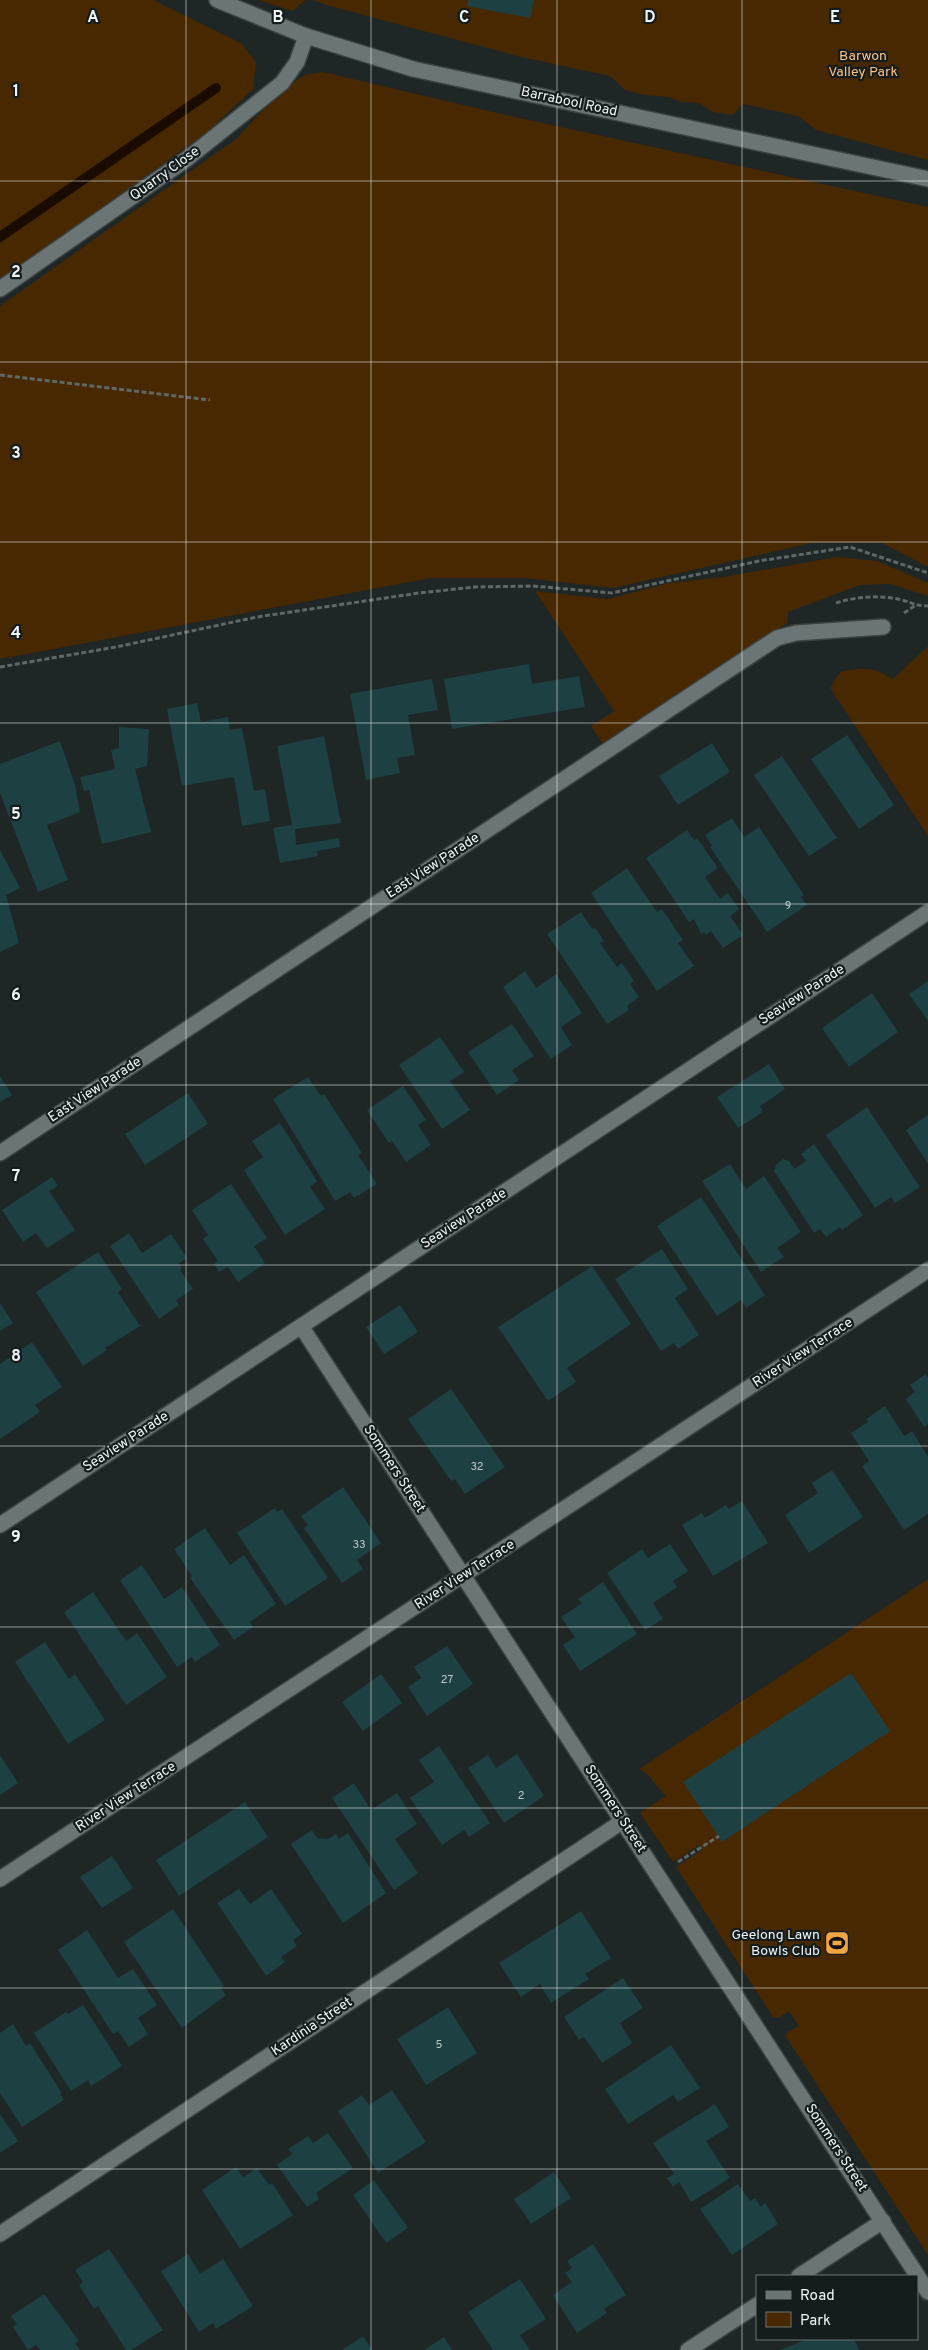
<svg xmlns="http://www.w3.org/2000/svg" width="928" height="2350" viewBox="0 0 928 2350" font-family="Overpass,sans-serif">
<rect width="100%" height="100%" fill="#1e2626"/>
<g fill="#482800">
<path d="M0 0H153L241 43 256 62 253 89 206 133 0 280Z"/>
<path d="M258 0H305L293 11Z"/>
<path d="M314 0H928V160L816 130 798 116 743 104 733 115 713 112 699 103 682 102 668 97 644 95 625 90 610 76 521 57 326 5Z"/>
<path d="M323 72 497 113 928 207V567L882 543H811L613 588 525 578H431L0 659V306L236 139 279 93 304 75Z"/>
<path d="M837 557 877 561 928 583V596L890 584 860 585 788 612 787 623 603 744 591 726 614 711 535 591 608 599 669 583 723 577Z"/>
<path d="M928 646V836L830 688 840 672C862 667 873 667 893 679Z"/>
<path d="M928 1579V2255L786 2037 787 2032 799 2026 789 2011 778 2018 773 2017 676 1867 702 1850 699 1845 673 1862 640 1813 666 1796 647 1774 639 1769Z"/>
</g>
<g fill="none" stroke-linecap="round" stroke-linejoin="round">
<path stroke="#1a0b00" stroke-width="10" d="M0 237 216 88"/>
</g>
<g fill="#1d4042">
<path d="M468 0H534L530 18 467 6Z"/>
<path d="M529 664 532 684 579 676 585 707 452 729 444 679Z"/>
<path d="M432 679 438 710 408 715 415 755 397 758 400 773 366 780 350 694Z"/>
<path d="M197 703 201 722 228 717 230 730 242 728 254 791 265 789 270 821 242 826 234 777 182 786 167 709Z"/>
<path d="M119 727 149 729 147 766 135 769 151 832 102 844 89 790 84 791 80 777 115 769 111 750 119 748Z"/>
<path d="M847 735 894 805 859 829 811 759Z"/>
<path d="M324 736 341 823 295 829 296 845 339 838 340 847 317 851 318 856 280 863 273 828 292 825 277 746Z"/>
<path d="M60 741 75 785 80 812 47 825 68 880 38 892 0 793V764Z"/>
<path d="M712 743 730 772 678 805 659 776Z"/>
<path d="M782 756 837 838 809 856 754 775Z"/>
<path d="M732 818 744 837 759 827 804 895 801 897 807 905 767 932 710 847 712 846 705 835Z"/>
<path d="M687 830 694 840 697 838 718 868 705 877 720 899 728 893 739 909 730 916 743 935 723 948 711 931 706 935 704 932 701 934 694 919 689 922 646 858Z"/>
<path d="M0 850 20 888 6 895 19 943 0 952Z"/>
<path d="M627 868 657 912 662 909 683 940 678 943 694 966 657 991 591 893Z"/>
<path d="M581 912 592 929 595 928 604 941 600 943 617 967 622 963 634 981 630 984 639 997 627 1006 629 1010 607 1024 547 934Z"/>
<path d="M525 971 536 988 556 974 582 1013 561 1027 572 1045 551 1059 503 987Z"/>
<path d="M928 981V1021L909 994Z"/>
<path d="M872 993 898 1032 849 1067 822 1028Z"/>
<path d="M512 1024 534 1056 512 1070 519 1080 497 1095 468 1052Z"/>
<path d="M440 1037 464 1072 450 1081 470 1110 442 1129 399 1065Z"/>
<path d="M769 1064 785 1089 760 1106 763 1112 738 1128 717 1097Z"/>
<path d="M0 1076 12 1095 0 1102Z"/>
<path d="M308 1077 321 1096 324 1094 362 1153 358 1155 377 1184 354 1198 350 1192 335 1201 273 1099Z"/>
<path d="M403 1086 426 1120 418 1125 431 1145 406 1162 392 1141 389 1143 367 1110Z"/>
<path d="M188 1093 208 1124 145 1165 125 1134Z"/>
<path d="M867 1107 920 1187 895 1203 891 1197 875 1208 826 1135Z"/>
<path d="M928 1115V1164L906 1130Z"/>
<path d="M280 1123 317 1181 310 1187 325 1209 285 1235 244 1170 263 1157 252 1141Z"/>
<path d="M814 1144 863 1215 842 1230 840 1227 826 1237 820 1229 814 1233 774 1171 776 1165 783 1159 789 1161 794 1169 806 1161 801 1154Z"/>
<path d="M730 1164 746 1189 764 1176 801 1232 777 1248 784 1257 761 1272 702 1181Z"/>
<path d="M52 1177 58 1186 49 1191 75 1230 47 1248 36 1233 23 1242 2 1210Z"/>
<path d="M231 1184 267 1238 254 1246 265 1263 238 1282 228 1267 219 1272 214 1263 218 1261 203 1239 208 1235 192 1210Z"/>
<path d="M701 1197 765 1295 746 1308 741 1300 717 1316 657 1226Z"/>
<path d="M129 1233 142 1253 171 1234 187 1258 179 1263 182 1269 180 1270 193 1289 176 1300 179 1305 159 1319 110 1246Z"/>
<path d="M662 1249 688 1289 675 1298 699 1335 678 1349 674 1343 661 1351 615 1279Z"/>
<path d="M98 1252 122 1289 118 1292 140 1326 105 1348 107 1350 83 1366 36 1292Z"/>
<path d="M592 1266 631 1324 567 1368 576 1382 548 1401 498 1327Z"/>
<path d="M0 1303 13 1323 0 1331Z"/>
<path d="M400 1305 418 1332 384 1354 366 1327Z"/>
<path d="M32 1342 62 1387 35 1405 40 1412 0 1439V1364Z"/>
<path d="M926 1374 928 1378V1424L924 1427 906 1399 915 1392 910 1385Z"/>
<path d="M451 1389 505 1467 465 1494 455 1479 451 1481 408 1419Z"/>
<path d="M885 1406 904 1436 912 1431 928 1457V1514L904 1530 862 1466 869 1461 851 1433 868 1422 866 1419Z"/>
<path d="M832 1470 863 1517 809 1553 785 1515 818 1493 812 1483Z"/>
<path d="M343 1487 381 1543 357 1560 363 1569 342 1583 304 1528 308 1525 301 1516Z"/>
<path d="M742 1501 768 1543 713 1576 682 1525 702 1513 705 1518 726 1505 729 1509Z"/>
<path d="M275 1508 277 1512 282 1509 328 1578 285 1606 237 1533Z"/>
<path d="M205 1528 230 1565 244 1555 276 1604 250 1622 253 1627 234 1640 190 1578 192 1576 174 1549Z"/>
<path d="M670 1544 688 1571 673 1581 677 1587 653 1603 663 1619 645 1630 607 1573 642 1549 648 1558Z"/>
<path d="M142 1565 164 1599 182 1587 220 1645 195 1662 192 1657 177 1667 120 1580Z"/>
<path d="M603 1582 637 1634 580 1671 563 1645 575 1637 561 1617 582 1603 578 1599Z"/>
<path d="M93 1592 126 1641 137 1633 167 1677 126 1705 64 1612Z"/>
<path d="M45 1642 69 1679 75 1674 105 1720 68 1744 15 1662Z"/>
<path d="M447 1646 473 1684 427 1716 408 1687 421 1678 414 1667Z"/>
<path d="M851 1673 890 1731 722 1842 683 1782Z"/>
<path d="M381 1674 402 1703 363 1731 342 1702Z"/>
<path d="M439 1746 490 1823 469 1837 464 1830 442 1845 410 1798 434 1782 419 1760Z"/>
<path d="M517 1754 544 1796 504 1823 468 1768 488 1755 496 1768Z"/>
<path d="M0 1755 18 1783 0 1795Z"/>
<path d="M354 1783 371 1810 397 1793 417 1824 395 1839 418 1873 394 1890 332 1798Z"/>
<path d="M245 1802 268 1837 179 1896 156 1860Z"/>
<path d="M312 1830 317 1838 328 1839 336 1834 339 1839 348 1833 386 1893 343 1923 291 1844Z"/>
<path d="M112 1856 133 1888 102 1908 80 1877Z"/>
<path d="M239 1889 250 1904 271 1889 302 1934 293 1940 297 1946 281 1957 285 1962 266 1976 217 1903Z"/>
<path d="M173 1909 224 1986 221 1988 226 1995 182 2028 124 1942Z"/>
<path d="M581 1911 611 1958 585 1974 589 1979 551 2003 540 1984 521 1997 499 1963Z"/>
<path d="M87 1930 118 1978 133 1969 157 2005 138 2018 148 2034 129 2047 118 2031 113 2034 58 1950Z"/>
<path d="M623 1978 643 2008 620 2023 632 2043 602 2063 584 2037 579 2040 564 2017Z"/>
<path d="M83 2005 122 2066 91 2086 88 2080 71 2091 34 2033 66 2012 68 2014Z"/>
<path d="M448 2007 477 2053 426 2085 397 2039Z"/>
<path d="M13 2024 26 2046 30 2043 62 2093 60 2094 64 2100 22 2127 0 2093V2033Z"/>
<path d="M671 2045 700 2088 678 2102 673 2095 628 2124 605 2089Z"/>
<path d="M392 2090 426 2142 378 2173 338 2111 362 2095 369 2105Z"/>
<path d="M715 2104 729 2127 706 2141 730 2178 691 2202 679 2182 673 2187 667 2178 674 2174 653 2143Z"/>
<path d="M0 2114 18 2141 0 2153Z"/>
<path d="M328 2133 353 2168 316 2193 319 2199 307 2207 277 2165 292 2154 288 2149 308 2136 313 2143Z"/>
<path d="M236 2167 243 2177 257 2168 269 2185 272 2183 293 2215 240 2249 202 2190Z"/>
<path d="M554 2172 571 2198 531 2224 514 2199Z"/>
<path d="M374 2180 408 2228 386 2243 353 2195Z"/>
<path d="M738 2184 750 2201 755 2198 761 2207 765 2203 778 2224 732 2255 700 2209Z"/>
<path d="M593 2244 626 2295 604 2309 607 2313 577 2333 553 2295 572 2282 565 2273 572 2268 567 2261Z"/>
<path d="M109 2249 163 2330 131 2350H126L98 2306 94 2309 79 2285 83 2282 75 2270Z"/>
<path d="M188 2254 200 2274 223 2259 253 2306 216 2329 213 2323 199 2332 161 2271Z"/>
<path d="M520 2279 546 2319 520 2335 530 2350H493L468 2312Z"/>
<path d="M44 2294 79 2341 75 2343 80 2350H40L36 2345 28 2350 13 2327 17 2324 11 2316Z"/>
<path d="M363 2336 372 2350H342Z"/>
<path d="M444 2337 452 2350H424Z"/>
<path d="M808 2339H854L859 2350H780Z"/>
</g>
<g fill="none" stroke-linecap="round" stroke-linejoin="round">
<defs>
<g id="minor">
<path d="M217 0 306 36 413 69 928 179"/>
<path d="M0 289 188 158 282 83 297 62 306 36"/>
<path d="M0 1153 777 638 796 633 883 627"/>
<path d="M301 1326 928 2292"/>
<path d="M0 1525 928 912"/>
<path d="M0 1879 928 1270"/>
<path d="M0 2234 623 1821"/>
<path d="M799 2276 883 2221"/>
<path d="M688 2350 757 2305"/>
</g>
</defs>
<use href="#minor" stroke="#3b4242" stroke-width="18"/>
<g stroke="#606767" stroke-width="3" stroke-dasharray="5 2.5" stroke-linecap="butt">
<path d="M0 375 210 400"/>
<path d="M836 603C860 595 893 594 916 605"/>
<path d="M904 613 916 605 928 606"/>
<path d="M0 667 116 647 257 617 419 593 475 587 533 586 612 593 759 561 850 547 928 573"/>
<path d="M678 1862 719 1836"/>
</g>
<use href="#minor" stroke="#6c7576" stroke-width="15"/>
</g>
<path fill="none" stroke="#f0f5f5" stroke-width="1" stroke-opacity="0.55" d="M186 0V2350M371 0V2350M557 0V2350M742 0V2350M0 181H928M0 362H928M0 542H928M0 723H928M0 904H928M0 1085H928M0 1265H928M0 1446H928M0 1627H928M0 1808H928M0 1988H928M0 2169H928"/>
<defs>
<symbol id="stadium-square" viewBox="-11 -11 22 22"><rect x="-9" y="-9" width="18" height="18" rx="4" fill="#f3a443" stroke="#151c1d"/><path d="M0-5a6.5 5 0 1 0 0 10a6.5 5 0 1 0 0-10ZM-3.5-1.8h7v3.6h-7Z" fill="#111"/></symbol>
</defs>
<g fill-rule="evenodd">
<use href="#stadium-square" x="823" y="1929" width="28" height="28"/>
</g>
<g text-anchor="middle" dominant-baseline="central" stroke-width="4.5" stroke-linejoin="round" paint-order="stroke">
<g font-size="11" fill="#bbc8c8">
<text x="788" y="906">9</text>
<text x="477" y="1467">32</text>
<text x="359" y="1545">33</text>
<text x="447" y="1680">27</text>
<text x="521" y="1796">2</text>
<text x="439" y="2045">5</text>
</g>
<g font-size="14" fill="#fdc283" stroke="#151c1d">
<text x="863" y="56">Barwon<tspan x="863" dy="16">Valley Park</tspan></text>
</g>
<g font-size="14" fill="#f0f5f5" stroke="#151c1d">
<text transform="translate(569 102) rotate(12)">Barrabool Road</text>
<text transform="translate(165 174) rotate(-36)">Quarry Close</text>
<text transform="translate(433 866) rotate(-33)">East View Parade</text>
<text transform="translate(802 995) rotate(-33)">Seaview Parade</text>
<text transform="translate(95 1090) rotate(-33)">East View Parade</text>
<text transform="translate(464 1219) rotate(-33)">Seaview Parade</text>
<text transform="translate(803 1353) rotate(-33)">River View Terrace</text>
<text transform="translate(126 1442) rotate(-33)">Seaview Parade</text>
<text transform="translate(394 1469) rotate(57)">Sommers Street</text>
<text transform="translate(465 1575) rotate(-33)">River View Terrace</text>
<text transform="translate(126 1797) rotate(-33)">River View Terrace</text>
<text transform="translate(615 1809) rotate(57)">Sommers Street</text>
<text transform="translate(312 2027) rotate(-34)">Kardinia Street</text>
<text transform="translate(836 2148) rotate(57)">Sommers Street</text>
</g>
<g font-size="14" fill="#f0f5f5" stroke="#151c1d" text-anchor="end">
<text x="820" y="1935">Geelong Lawn<tspan x="820" dy="16">Bowls Club</tspan></text>
</g>
</g>
<g font-size="16" text-anchor="middle" font-weight="bold" fill="#f0f5f5" stroke="#151c1d" stroke-width="4.5" stroke-linejoin="round" paint-order="stroke">
<text x="93" y="22">A</text>
<text x="278" y="22">B</text>
<text x="464" y="22">C</text>
<text x="650" y="22">D</text>
<text x="835" y="22">E</text>
<text x="16" y="96">1</text>
<text x="16" y="277">2</text>
<text x="16" y="458">3</text>
<text x="16" y="638">4</text>
<text x="16" y="819">5</text>
<text x="16" y="1000">6</text>
<text x="16" y="1181">7</text>
<text x="16" y="1361">8</text>
<text x="16" y="1542">9</text>
</g>
<rect x="756" y="2275" width="162" height="65" fill="#151c1d" stroke="#6d7373"/>
<rect x="766" y="2291" width="25" height="8" fill="#6c7576" stroke="#6d7373"/>
<text x="800" y="2300" font-size="15" fill="#f0f5f5">Road</text>
<rect x="766" y="2312" width="25" height="15" fill="#482800" stroke="#6d7373"/>
<text x="800" y="2325" font-size="15" fill="#f0f5f5">Park</text>
</svg>
